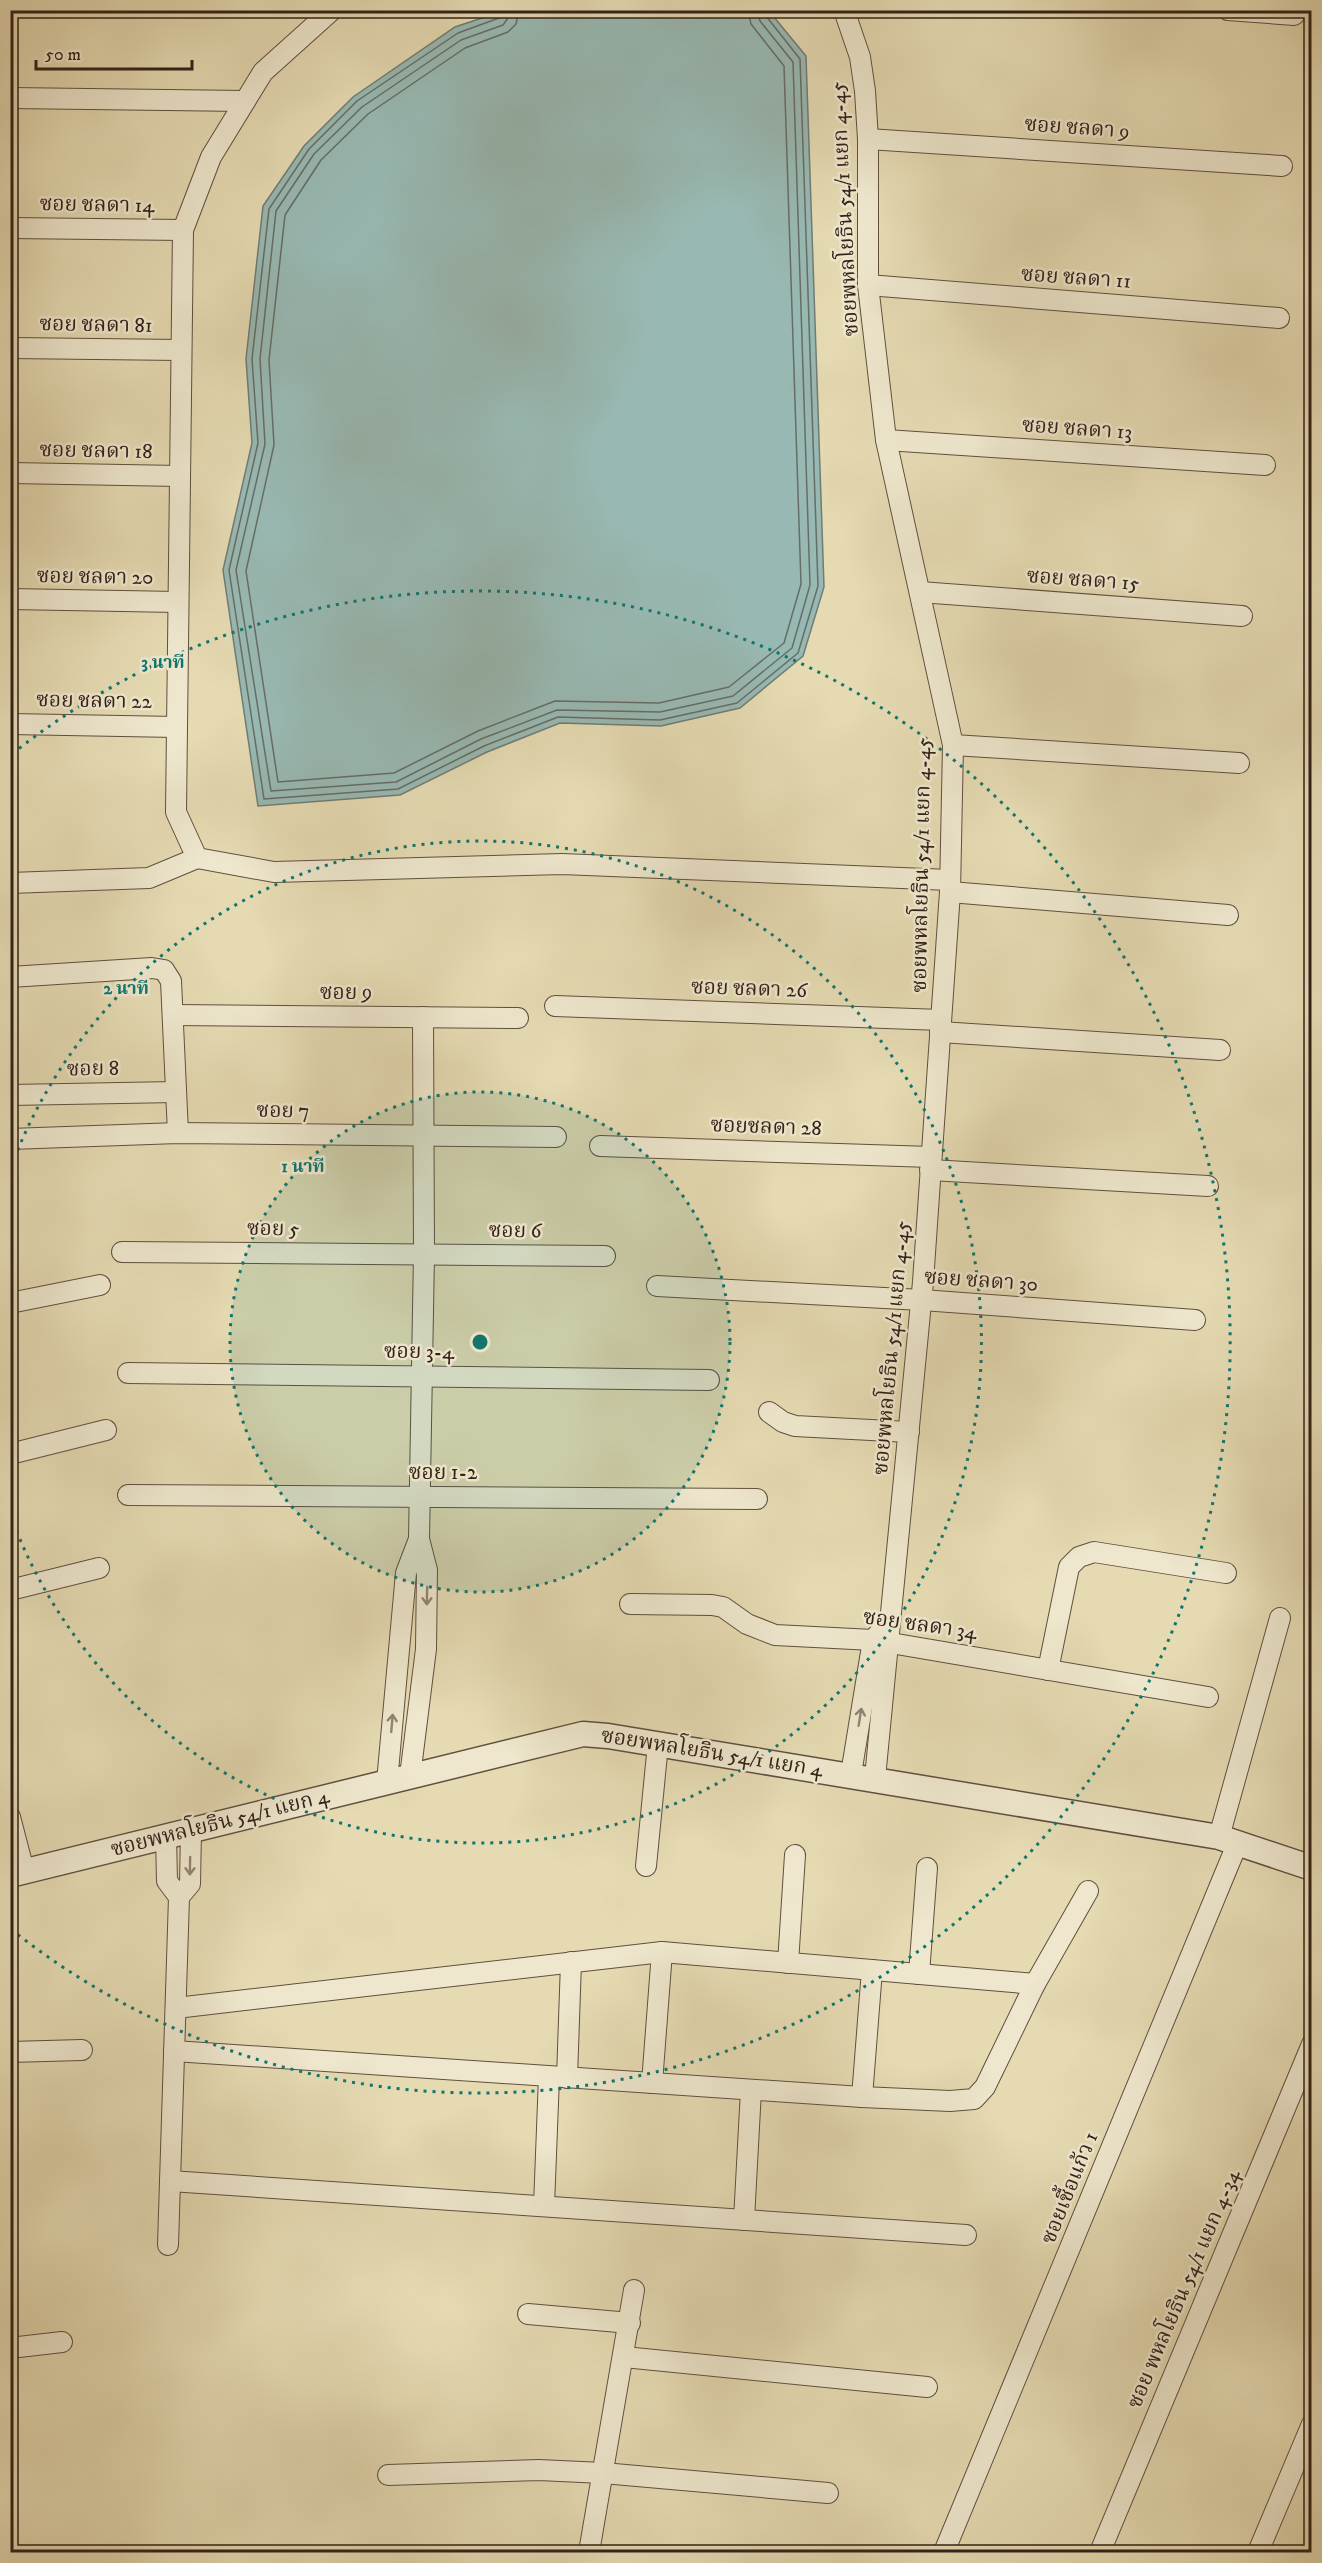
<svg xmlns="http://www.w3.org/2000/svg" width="1322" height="2563" viewBox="0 0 1322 2563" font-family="'IM FELL DW Pica','Noto Serif Thai',serif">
<rect width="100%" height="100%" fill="#e5dab2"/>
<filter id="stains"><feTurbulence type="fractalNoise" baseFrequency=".00333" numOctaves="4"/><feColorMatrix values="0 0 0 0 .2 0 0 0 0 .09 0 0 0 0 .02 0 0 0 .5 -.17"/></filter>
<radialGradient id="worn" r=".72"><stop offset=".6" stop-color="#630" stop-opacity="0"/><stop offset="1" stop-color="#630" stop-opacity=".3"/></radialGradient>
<path fill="#98b9b3" stroke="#707c75" stroke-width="1.5" d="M503 11H769L806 56 824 587 803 656 740 708 661 726 560 723 487 752 400 795 258 806 223 570 252 443 246 359 263 206 304 146 353 97 455 27Z"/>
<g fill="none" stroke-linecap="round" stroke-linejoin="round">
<g stroke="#666d66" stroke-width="1.5">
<path d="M502 10 499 18 458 33 357 101 309 149 269 209 252 359 258 443 229 570 264 799 398 789 484 746 558 717 660 720 737 703 798 653 818 586 800 59 766 16 765 10"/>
<path d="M509 10 508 18 503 25 461 40 362 107 314 154 276 211 260 359 265 444 236 570 271 791 396 782 481 739 557 710 660 712 733 696 792 648 810 585 793 62 760 21 757 10"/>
<path d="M519 10 516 24 508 32 465 48 368 114 321 160 285 215 269 360 274 445 246 571 278 782 394 773 478 731 555 701 659 703 729 687 784 643 801 584 784 66 751 24 748 10"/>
</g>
<defs>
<g id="minor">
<path d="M844 10 860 57 865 91 868 139V285L886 440 953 745 950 892 923 1282 875 1778"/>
<path d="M1228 10 1294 15"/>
<path d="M10 98 245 101"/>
<path d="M868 139 1282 166"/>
<path d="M10 228 183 230"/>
<path d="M868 285 1279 318"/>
<path d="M10 348 181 350"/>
<path d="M886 440 1265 465"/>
<path d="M10 473 180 476"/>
<path d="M920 592 1242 616"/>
<path d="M10 599 178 602"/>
<path d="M10 724 177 727"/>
<path d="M953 745 1239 763"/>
<path d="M197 858 176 812 183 230 211 157 263 72 332 10"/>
<path d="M197 858 274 872 562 864 950 880"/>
<path d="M10 883 149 878 197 858"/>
<path d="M950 892 1228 915"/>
<path d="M10 977 152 968 164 970 171 981 178 1133"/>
<path d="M555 1006 941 1020"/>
<path d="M173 1015 518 1018"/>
<path d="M940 1032 1220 1050"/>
<path d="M10 1095 176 1092"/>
<path d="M10 1139 178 1133 556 1137"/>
<path d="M600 1146 931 1157"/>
<path d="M930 1170 1208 1186"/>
<path d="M122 1252 605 1256"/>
<path d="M657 1286 922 1300 1195 1320"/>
<path d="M10 1303 100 1285"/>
<path d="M128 1373 709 1380"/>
<path d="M769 1412 783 1422 795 1426 909 1432"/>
<path d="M10 1454 106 1430"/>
<path d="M128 1495 757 1499"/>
<path d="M10 1590 99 1568"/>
<path d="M630 1604 712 1605 723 1607 747 1624 775 1635 873 1640 1208 1697"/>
<path d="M1048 1670 1069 1567 1079 1557 1094 1552 1226 1573"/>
<path d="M851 1774 873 1640 880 1632"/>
<path d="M410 1776 426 1649 427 1570 419 1539 424 1254 423 1017"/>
<path d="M387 1782 406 1573 419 1539"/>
<path d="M10 1817 24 1871"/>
<path d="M166 1836 167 1881 179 1897"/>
<path d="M1219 1837 1280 1618"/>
<path d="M646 1866 658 1744"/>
<path d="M788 1963 795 1855"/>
<path d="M919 1974 927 1868"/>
<path d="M176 2008 662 1952 1035 1984"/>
<path d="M174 2051 862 2097 950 2101 974 2099 985 2087 1035 1984 1088 1891"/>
<path d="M10 2052 82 2050"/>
<path d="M567 2078 571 1962"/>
<path d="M652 2083 662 1952"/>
<path d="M862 2097 872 1970"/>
<path d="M170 2181 966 2235"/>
<path d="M544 2206 549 2077"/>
<path d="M744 2220 751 2090"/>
<path d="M168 2245 179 1897 190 1884 191 1830"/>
<path d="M528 2314 630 2323"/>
<path d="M10 2348 62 2342"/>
<path d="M624 2357 927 2387"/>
<path d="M388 2475 539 2470 603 2473 828 2493"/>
<path d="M589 2552 634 2290"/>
<path d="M944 2552 1238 1842"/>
<path d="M1100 2552 1312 2044"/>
<path d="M1258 2552 1312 2424"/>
</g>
<path id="tertiary" d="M10 1875 583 1734 608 1736 1219 1837 1312 1868"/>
</defs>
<use href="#minor" stroke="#604f3f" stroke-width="22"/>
<use href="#tertiary" stroke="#604f3f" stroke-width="27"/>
<use href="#minor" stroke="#eee7cd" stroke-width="20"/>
<use href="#tertiary" stroke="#eee7cd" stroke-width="24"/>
</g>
<defs><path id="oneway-shaft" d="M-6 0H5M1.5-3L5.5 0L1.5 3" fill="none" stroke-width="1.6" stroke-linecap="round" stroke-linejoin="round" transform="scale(1.5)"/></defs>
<g stroke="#908473">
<use href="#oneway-shaft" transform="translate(427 1596) rotate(91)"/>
<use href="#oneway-shaft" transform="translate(860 1717) rotate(-81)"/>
<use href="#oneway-shaft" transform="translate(392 1723) rotate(-85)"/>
<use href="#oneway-shaft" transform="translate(190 1866) rotate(91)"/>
</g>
<circle cx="480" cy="1342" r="250" fill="#0f766e" fill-opacity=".12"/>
<g fill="none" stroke="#0f766e" stroke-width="3" stroke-dasharray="3 6">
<circle cx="480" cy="1342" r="250"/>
<path d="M11 1167A501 501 0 1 1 11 1517"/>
<path d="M12 754A751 751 0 1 1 12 1930"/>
</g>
<g text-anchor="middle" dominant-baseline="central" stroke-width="5" stroke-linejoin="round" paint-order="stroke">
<g font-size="21" fill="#332119" stroke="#eee7cd">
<text transform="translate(1077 128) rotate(4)">ซอย ชลดา 9</text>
<text transform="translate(97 205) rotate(1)">ซอย ชลดา 14</text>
<text transform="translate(845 209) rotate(-93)">ซอยพหลโยธิน 54/1 แยก 4-45</text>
<text transform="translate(1076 278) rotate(4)">ซอย ชลดา 11</text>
<text transform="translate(96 325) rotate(1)">ซอย ชลดา 81</text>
<text transform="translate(1077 429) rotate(4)">ซอย ชลดา 13</text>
<text transform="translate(96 451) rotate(1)">ซอย ชลดา 18</text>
<text transform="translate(95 577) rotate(1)">ซอย ชลดา 20</text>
<text transform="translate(1083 580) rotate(4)">ซอย ชลดา 15</text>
<text transform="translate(94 701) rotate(1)">ซอย ชลดา 22</text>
<text transform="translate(922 865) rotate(-89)">ซอยพหลโยธิน 54/1 แยก 4-45</text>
<text transform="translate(749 989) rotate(2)">ซอย ชลดา 26</text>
<text x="346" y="993">ซอย 9</text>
<text transform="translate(93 1069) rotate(-1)">ซอย 8</text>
<text transform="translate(283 1111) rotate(1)">ซอย 7</text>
<text transform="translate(766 1127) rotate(2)">ซอยชลดา 28</text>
<text transform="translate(273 1229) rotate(1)">ซอย 5</text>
<text transform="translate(515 1231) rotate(1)">ซอย 6</text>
<text transform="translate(981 1281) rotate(4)">ซอย ชลดา 30</text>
<text transform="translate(892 1348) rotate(-85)">ซอยพหลโยธิน 54/1 แยก 4-45</text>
<text transform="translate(419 1352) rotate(1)">ซอย 3-4</text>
<text x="443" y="1473">ซอย 1-2</text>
<text transform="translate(920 1625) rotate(8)">ซอย ชลดา 34</text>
<text transform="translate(712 1753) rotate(9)">ซอยพหลโยธิน 54/1 แยก 4</text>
<text transform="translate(220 1823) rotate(-14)">ซอยพหลโยธิน 54/1 แยก 4</text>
<text transform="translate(1070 2188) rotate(-68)">ซอยเชื้อแก้ว 1</text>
<text transform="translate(1184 2289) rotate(-67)">ซอย พหลโยธิน 54/1 แยก 4-34</text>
</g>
</g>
<circle cx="480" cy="1342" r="9" fill="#0f766e" stroke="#eee7cd" stroke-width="3"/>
<g font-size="18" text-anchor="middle" font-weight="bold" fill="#0f766e" stroke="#eee7cd" stroke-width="5" stroke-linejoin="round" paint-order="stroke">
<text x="163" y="668">3 นาที</text>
<text x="126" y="994">2 นาที</text>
<text x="303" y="1172">1 นาที</text>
</g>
<rect width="1322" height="2563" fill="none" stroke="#e5dab2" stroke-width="36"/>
<rect x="12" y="12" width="1298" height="2539" fill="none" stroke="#332119" stroke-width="3"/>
<rect x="18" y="18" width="1286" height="2527" fill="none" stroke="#332119" stroke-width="1.5"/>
<path d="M36 60v9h156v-9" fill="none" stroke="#332119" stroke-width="3"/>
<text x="45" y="60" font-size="18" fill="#332119" stroke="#eee7cd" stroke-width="4.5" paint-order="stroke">50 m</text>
<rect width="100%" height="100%" filter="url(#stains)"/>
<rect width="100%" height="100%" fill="url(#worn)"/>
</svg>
